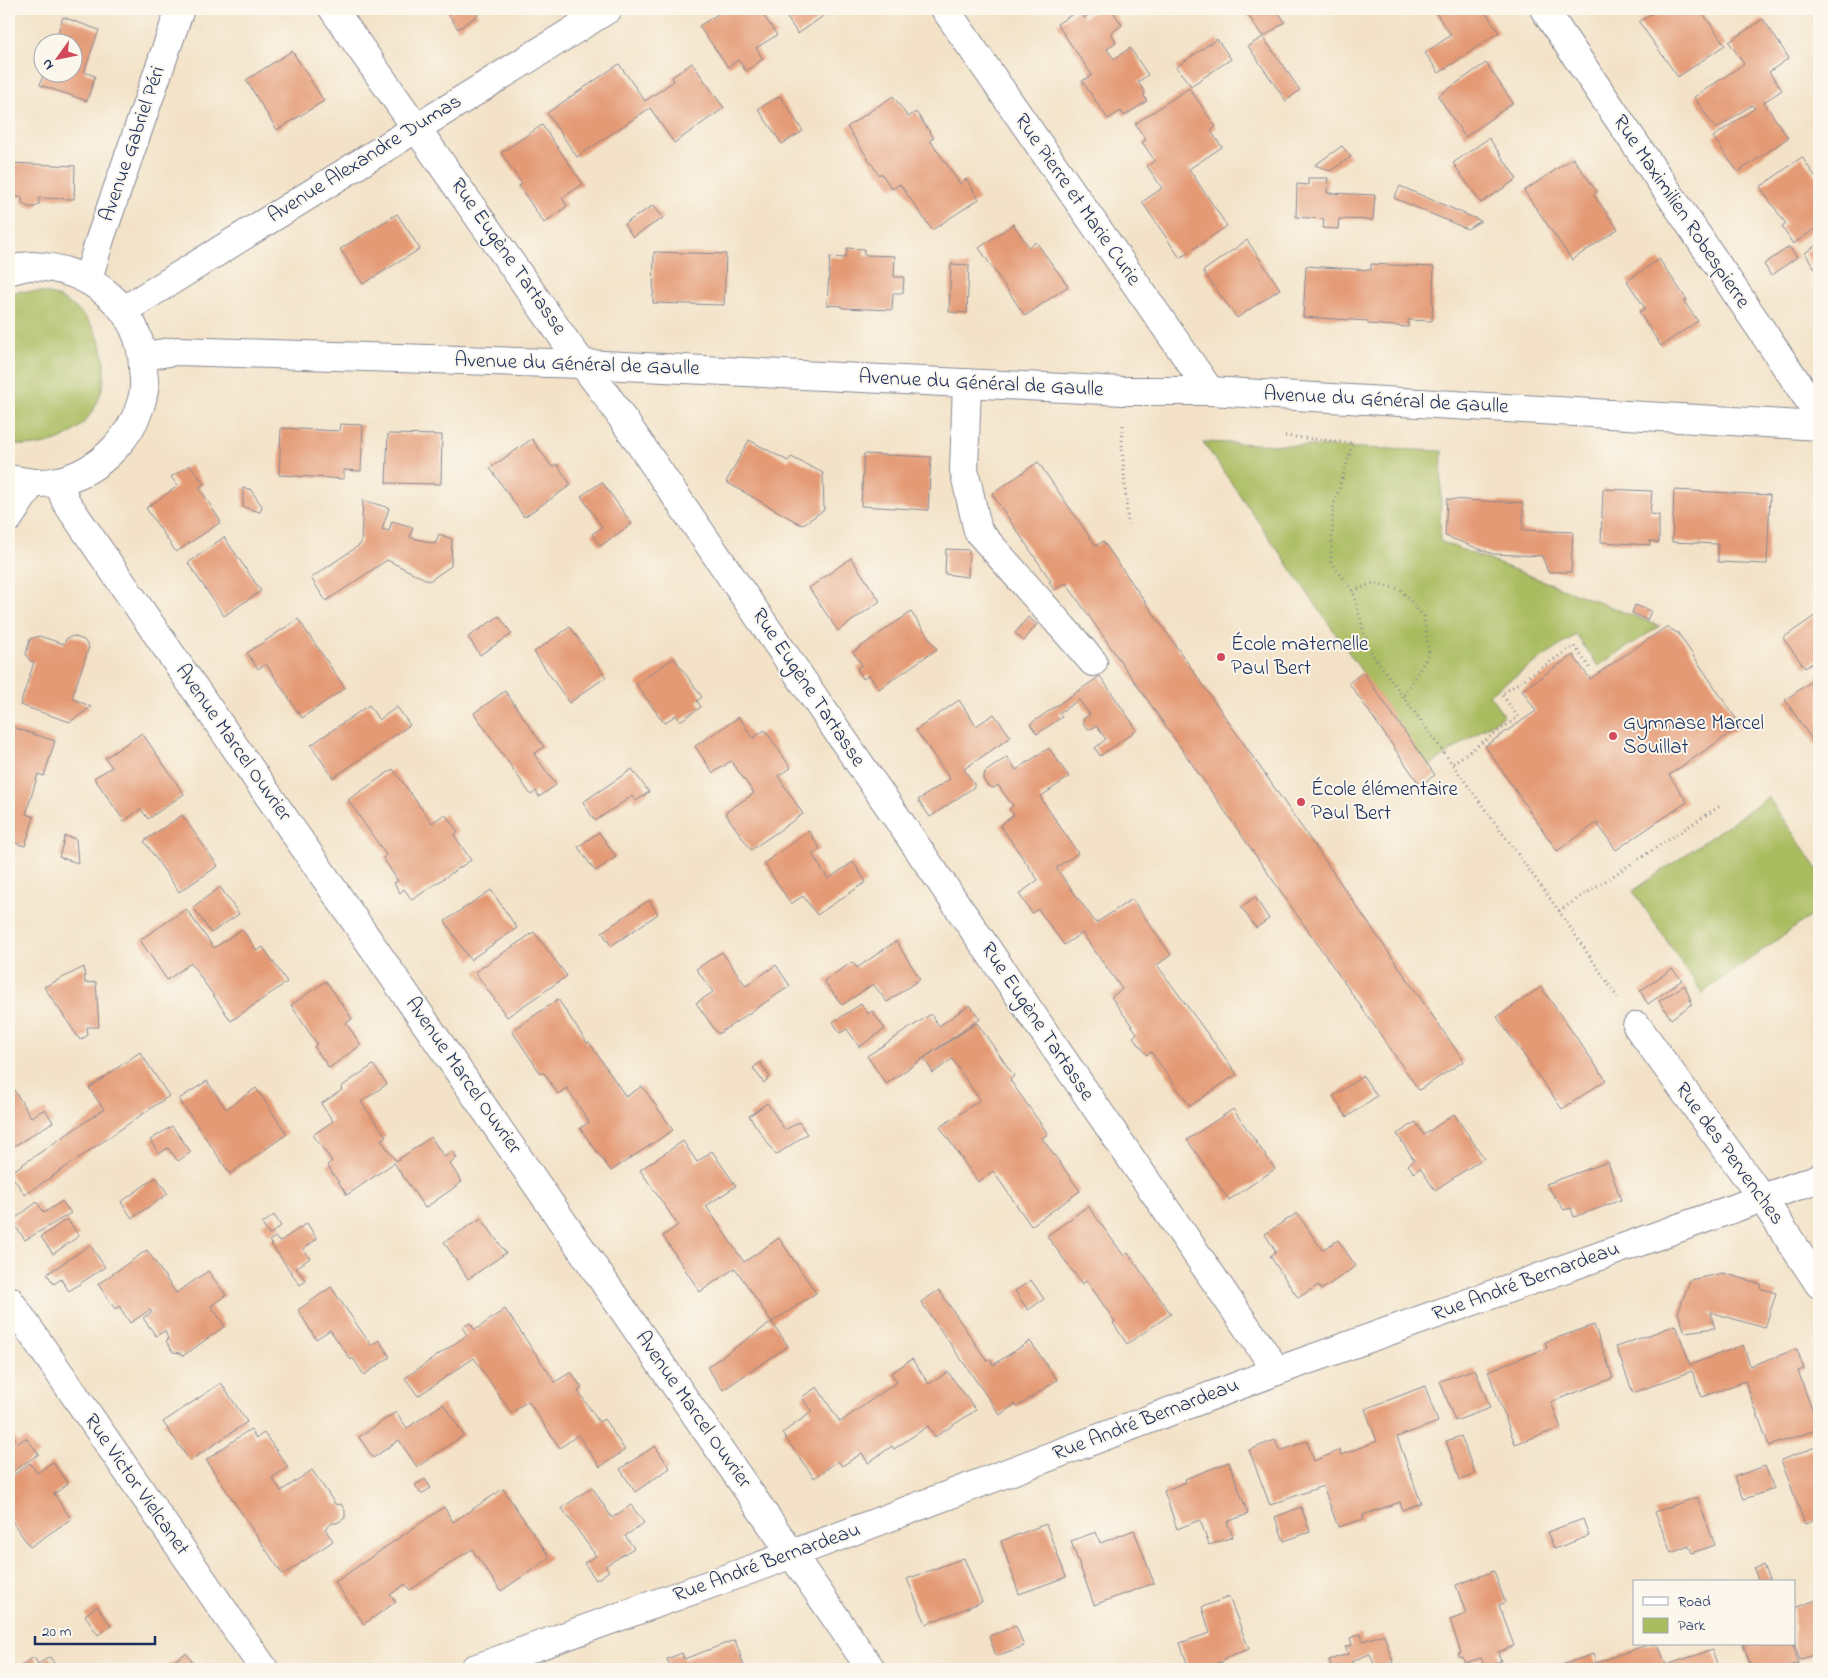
<svg xmlns="http://www.w3.org/2000/svg" width="1828" height="1678" viewBox="0 0 1828 1678" font-family="'Indie Flower',sans-serif">
<rect width="100%" height="100%" fill="#fbf7ec"/>
<filter id="ink" filterUnits="userSpaceOnUse"><feTurbulence type="fractalNoise" baseFrequency=".02" numOctaves="2"/><feDisplacementMap in="SourceGraphic" scale="10" xChannelSelector="R" yChannelSelector="G"/><feConvolveMatrix kernelMatrix="1 2 1 2 8 2 1 2 1" color-interpolation-filters="sRGB"/></filter>
<filter id="wash" filterUnits="userSpaceOnUse"><feTurbulence type="fractalNoise" baseFrequency=".0096" numOctaves="4" result="noise"/><feDisplacementMap in="SourceGraphic" scale="20" xChannelSelector="R" yChannelSelector="G"/><feGaussianBlur stdDeviation="1.12" result="paint"/><feColorMatrix in="noise" values="0 0 0 0 0 0 0 0 0 0 0 0 0 0 0 0 0 1.4 0 .05"/><feComposite in="paint" operator="in"/></filter>
<g filter="url(#wash)">
<rect width="100%" height="100%" fill="#f3e2c7"/>
<g fill="#aabc60" stroke="#62765f">
<path d="M19 291C28 292 38 291 46 293 58 296 70 303 79 311 123 350 108 427 50 443 36 447 23 446 9 443V294Z"/>
<path d="M1203 442 1442 451 1440 541 1660 626 1598 666 1576 635 1489 694 1504 715 1428 767Z"/>
<path d="M1768 797 1819 871V910L1702 993 1633 891Z"/>
</g>
<g id="blocks">
<g fill="#e49a74">
<path d="M445 9H475L478 15 458 29Z"/>
<path d="M726 9H759L777 35 756 48 763 59 746 71 738 60 728 67 699 26Z"/>
<path d="M781 9H833L798 34Z"/>
<path d="M1098 9H1111L1122 25 1111 33 1116 42 1107 49 1114 59 1130 48 1148 75 1138 82 1145 92 1144 96 1147 101 1124 116 1121 111 1108 119 1082 81 1092 75 1057 24 1079 10 1084 18Z"/>
<path d="M1244 9H1276L1285 22 1263 37Z"/>
<path d="M1433 9H1483L1499 32 1439 73 1425 53 1451 35Z"/>
<path d="M1658 9H1700L1725 45 1678 77 1639 22Z"/>
<path d="M63 17 99 30 84 72 95 76 87 101 40 85 44 72H72V42H55Z"/>
<path d="M1763 19 1789 58 1769 72 1782 90 1764 102 1788 138 1738 172 1713 137 1755 108 1752 105 1716 129 1694 97 1744 64 1729 42Z"/>
<path d="M1263 37 1300 90 1286 101 1248 46Z"/>
<path d="M1217 39 1231 59 1191 86 1176 67Z"/>
<path d="M292 51 324 101 277 130 246 80Z"/>
<path d="M692 63 724 108 674 143 650 108 577 157 547 113 619 64 645 101 674 81 672 77Z"/>
<path d="M1486 63 1513 103 1465 137 1438 96Z"/>
<path d="M1189 88 1216 127 1211 131 1222 147 1189 169 1227 226 1180 258 1142 202 1162 188 1147 166 1155 161 1142 142 1146 140 1135 124Z"/>
<path d="M780 96 803 131 782 144 758 109Z"/>
<path d="M893 96 908 117 916 112 934 138 930 140 960 184 966 179 979 199 932 230 900 184 892 189 881 173 879 175 847 127Z"/>
<path d="M542 125 583 184 562 198 567 206 544 223 519 186 522 184 501 153Z"/>
<path d="M1489 138 1517 179 1481 203 1453 163Z"/>
<path d="M1342 146 1351 157 1330 171 1315 165Z"/>
<path d="M1802 157 1819 182V226L1793 244 1782 227 1786 224 1760 187Z"/>
<path d="M1573 158 1597 192 1594 195 1618 229 1572 260 1524 191Z"/>
<path d="M9 163 75 166 74 199 39 198V204L35 207H28L22 203V197H9Z"/>
<path d="M1308 178H1328L1327 193 1375 195 1373 220 1339 219 1338 229 1323 228 1324 219 1296 217 1297 184 1308 185Z"/>
<path d="M1400 186 1481 221 1467 229 1394 198Z"/>
<path d="M654 205 663 218 633 237 624 224Z"/>
<path d="M397 214 420 249 363 284 340 249Z"/>
<path d="M1013 224 1029 247 1036 242 1068 286 1025 316 979 248Z"/>
<path d="M1247 240 1280 289 1237 318 1203 271Z"/>
<path d="M1819 243V275L1805 253Z"/>
<path d="M1789 247 1797 257 1771 276 1764 264Z"/>
<path d="M847 248 864 249V255L895 256 894 277H904L903 293H893L892 310 842 308V306L827 305 830 257 845 258 846 254H847Z"/>
<path d="M654 252 726 254 724 305 653 303Z"/>
<path d="M1659 259 1687 300 1684 302 1698 321 1661 346 1639 312 1645 308 1627 281Z"/>
<path d="M951 264 969 265 967 313 949 312Z"/>
<path d="M1371 264 1434 267 1432 321 1408 320V327L1368 324V321L1303 317 1306 266 1371 270Z"/>
<path d="M340 424 363 425 361 471 344 470V479L279 475 281 428 339 431Z"/>
<path d="M388 434 442 435 441 484 386 483Z"/>
<path d="M532 439 552 467 557 464 571 485 524 517 490 468Z"/>
<path d="M749 440 788 461 791 457 823 473 824 510 802 525 726 482Z"/>
<path d="M864 454 931 457 928 510 861 506Z"/>
<path d="M1038 462 1096 546 1103 541 1464 1061 1419 1090 1066 583 1054 590 1049 582 1051 581 992 494Z"/>
<path d="M190 465 204 484 199 487 221 522 176 552 146 508 178 486 171 477Z"/>
<path d="M602 482 632 524 600 546 592 534 602 527 581 496Z"/>
<path d="M243 488 250 489 262 506 260 512 243 507Z"/>
<path d="M1603 489 1652 491 1650 514 1659 515V543L1650 541V545L1601 542Z"/>
<path d="M1674 490 1770 495 1767 564 1718 562V544L1672 542Z"/>
<path d="M1447 499 1523 503V530L1573 532 1571 572H1548L1542 556 1493 554 1445 536Z"/>
<path d="M363 500 389 508 382 529 389 531 392 521 413 527 410 537 435 544 439 534 452 539 451 566 429 581 387 560 326 601 311 578 361 544Z"/>
<path d="M224 537 261 591 224 616 188 563Z"/>
<path d="M946 549 969 550 968 577 945 574Z"/>
<path d="M851 558 880 601 838 631 809 588Z"/>
<path d="M1635 605 1651 611 1647 620 1632 613Z"/>
<path d="M911 612 937 649 879 689 869 675 863 679 857 668 862 665 853 652Z"/>
<path d="M1819 613V659L1805 668 1783 638Z"/>
<path d="M499 616 512 634 480 655 468 637Z"/>
<path d="M1028 617 1037 624 1024 641 1015 633Z"/>
<path d="M298 619 345 688 302 718 266 664 258 669 247 653Z"/>
<path d="M570 627 606 677 569 703 534 652Z"/>
<path d="M1666 627 1678 633 1741 726 1669 775 1687 802 1616 850 1597 823 1557 851 1485 746 1536 711 1522 690 1573 655 1590 679Z"/>
<path d="M39 636 64 644 66 639 73 636 84 640 89 647 72 698 91 707 70 722 20 705 34 662 30 661 26 654 30 639Z"/>
<path d="M674 658 702 697 697 701 701 707 680 721 676 715 664 723 636 684Z"/>
<path d="M1363 672 1435 775 1420 785 1349 683Z"/>
<path d="M1100 676 1137 730 1100 756 1095 748 1106 739 1096 726 1091 729 1086 728 1083 722 1084 718 1090 715 1079 700 1059 713 1062 717 1037 734 1030 724Z"/>
<path d="M1819 676V750L1785 700Z"/>
<path d="M505 691 544 747 534 754 556 785 539 797 536 791 531 795 474 713Z"/>
<path d="M959 700 976 726 994 714 1011 737 964 769 974 784V787L930 817 918 800 950 779 916 730Z"/>
<path d="M369 705 379 720 397 707 410 725 333 778 311 745Z"/>
<path d="M739 717 753 738 765 730 791 768 778 776 803 814 751 850 725 813 754 793 731 761 713 773 695 746Z"/>
<path d="M9 726 55 741 44 776 38 774 26 814 34 817 25 846 9 841Z"/>
<path d="M142 733 184 794 148 819 141 809 124 821 94 778 112 767 105 758Z"/>
<path d="M1049 748 1069 777 1040 797 1078 853 1056 868 1096 923 1132 899 1171 955 1157 965 1237 1074 1190 1106 1151 1052 1147 1055 1133 1037 1137 1033 1111 997 1122 989 1082 933 1064 945 1038 909 1032 913 1019 894 1038 880 1000 825 1014 815 1009 809 1013 806 998 785 994 788 988 786 983 779 985 772 1007 757 1016 770Z"/>
<path d="M393 769 432 823 445 814 458 832 454 835 471 860 412 900 404 889 400 893 394 883 398 881 383 858 386 855 348 800Z"/>
<path d="M632 769 649 792 636 801 632 796 595 821 583 802Z"/>
<path d="M182 815 218 866 179 892 144 841Z"/>
<path d="M809 831 820 849 812 854 828 879 853 862 866 882 817 915 803 896 791 904 764 863Z"/>
<path d="M599 832 616 857 595 871 578 847Z"/>
<path d="M65 836 76 839 78 863 59 857Z"/>
<path d="M220 887 239 914 211 933 193 907Z"/>
<path d="M491 890 517 928 470 960 445 921Z"/>
<path d="M1255 897 1269 919 1256 928 1241 907Z"/>
<path d="M649 900 658 914 611 946 602 932Z"/>
<path d="M186 909 214 948 242 929 257 951 263 947 287 982 231 1021 191 963 167 980 140 940Z"/>
<path d="M534 932 567 976 507 1017 475 972Z"/>
<path d="M896 941 920 979 887 1002 873 984 842 1005 824 981 852 962 857 968Z"/>
<path d="M722 952 746 986 776 965 790 986 718 1034 696 1003 713 992 696 969Z"/>
<path d="M84 967 85 983 96 982 99 1027H87L88 1035 80 1040 44 987Z"/>
<path d="M1672 969 1682 980 1648 1004 1640 991Z"/>
<path d="M326 981 352 1019 346 1023 361 1045 329 1068 314 1046 317 1044 291 1005Z"/>
<path d="M1685 985 1692 1004 1671 1019 1659 1001Z"/>
<path d="M1541 987 1606 1080 1562 1109 1497 1017Z"/>
<path d="M558 999 587 1043 589 1042 626 1097 642 1086 673 1130 611 1171 580 1128 589 1122 567 1088 558 1094 544 1073 541 1074 512 1031Z"/>
<path d="M861 1004 868 1014 872 1011 885 1029 859 1047 847 1029 840 1033 833 1022Z"/>
<path d="M970 1005 980 1019 886 1084 867 1056 931 1014 939 1026Z"/>
<path d="M977 1023 1014 1076 1010 1080 1048 1134 1042 1138 1080 1191 1031 1226 993 1171 978 1182 940 1127 980 1100 952 1059 933 1073 924 1058Z"/>
<path d="M140 1052 169 1096 25 1195 10 1173 104 1109 89 1088Z"/>
<path d="M760 1062 770 1077 764 1083 753 1068Z"/>
<path d="M373 1065 387 1084 361 1102 386 1136 381 1140 396 1161 431 1137 444 1157 453 1151 457 1158 450 1164 462 1182 425 1208 394 1163 347 1195 327 1165 332 1161 313 1135 333 1121 321 1104 342 1090 341 1087Z"/>
<path d="M1363 1076 1377 1096 1347 1117 1333 1096Z"/>
<path d="M207 1081 226 1109 256 1088 287 1134 230 1174 179 1099Z"/>
<path d="M9 1082 31 1117 45 1109 53 1122 9 1149Z"/>
<path d="M767 1103 785 1130 799 1122 807 1134 776 1155 749 1116Z"/>
<path d="M1233 1109 1275 1169 1229 1200 1187 1140Z"/>
<path d="M1454 1114 1484 1158 1435 1190 1420 1168 1414 1173 1408 1165 1414 1160 1397 1134 1416 1122 1424 1135Z"/>
<path d="M172 1126 191 1152 178 1161 168 1148 159 1154 150 1140Z"/>
<path d="M683 1141 697 1162 712 1151 736 1186 706 1206 744 1262 779 1238 816 1293 772 1322 735 1268 700 1292 663 1236 678 1225 640 1170Z"/>
<path d="M1608 1162 1621 1200 1574 1217 1571 1208 1564 1210 1546 1184Z"/>
<path d="M156 1177 168 1194 132 1218 121 1202Z"/>
<path d="M62 1201 71 1213 25 1240 12 1221 37 1202 44 1213Z"/>
<path d="M1088 1206 1124 1256 1128 1253 1171 1314 1127 1344 1113 1323 1115 1322 1087 1281 1082 1284 1047 1236Z"/>
<path d="M1297 1213 1322 1250 1338 1240 1356 1266 1321 1290 1318 1285 1298 1298 1270 1256 1276 1252 1265 1234Z"/>
<path d="M274 1215 281 1226 269 1235 262 1224Z"/>
<path d="M481 1218 506 1253 468 1279 444 1242Z"/>
<path d="M67 1219 79 1236 53 1254 41 1237Z"/>
<path d="M307 1223 317 1239 303 1249 310 1258 296 1268 306 1281 300 1285 269 1241 275 1237 279 1242Z"/>
<path d="M90 1245 105 1267 69 1291 61 1279 54 1284 47 1274Z"/>
<path d="M147 1250 176 1293 208 1271 226 1295 211 1306 225 1326 183 1356 180 1353 173 1352 166 1341 168 1339 165 1331 156 1336 143 1318 152 1312 150 1310 130 1323 119 1306 115 1309 98 1284Z"/>
<path d="M1723 1273 1761 1284 1760 1288 1776 1293 1765 1328 1710 1312 1715 1328 1685 1332 1678 1313 1690 1280Z"/>
<path d="M1031 1280 1044 1299 1028 1310 1015 1291Z"/>
<path d="M331 1287 371 1345 379 1340 390 1357 364 1375 353 1358 351 1360 330 1330 316 1339 298 1310Z"/>
<path d="M939 1290 987 1361 990 1359 993 1365 1030 1341 1057 1380 1017 1407 1015 1404 1000 1415 921 1302Z"/>
<path d="M505 1309 555 1382 571 1372 582 1388 578 1391 599 1422 604 1419 625 1450 600 1467 578 1435 560 1448 528 1401 511 1413 474 1358 418 1396 405 1378 467 1335 462 1327 470 1323 475 1330Z"/>
<path d="M772 1322 788 1346 723 1390 707 1367Z"/>
<path d="M1594 1325 1613 1378 1551 1402 1561 1428 1515 1444 1488 1371 1547 1348 1545 1342Z"/>
<path d="M1676 1325 1690 1365 1743 1345 1750 1366 1797 1349 1804 1369 1798 1371 1819 1429 1769 1446 1745 1381 1702 1397 1692 1371 1633 1393 1616 1347Z"/>
<path d="M912 1359 929 1384 948 1372 976 1410 935 1437 928 1426 894 1449 892 1446 868 1463 862 1453 842 1466 838 1461 814 1478 782 1433 812 1412 802 1397 817 1387 840 1422 897 1382 891 1373Z"/>
<path d="M1475 1369 1490 1408 1455 1421 1440 1381Z"/>
<path d="M221 1383 247 1422 190 1461 163 1422Z"/>
<path d="M1425 1386 1438 1422 1397 1437 1421 1503 1402 1510 1400 1502 1363 1515 1364 1519 1338 1527 1323 1486 1270 1505 1249 1450 1275 1440 1280 1451 1307 1441 1314 1461 1340 1450 1341 1455 1377 1441 1365 1409Z"/>
<path d="M443 1404 464 1435 417 1467 399 1440 373 1458 359 1437 396 1412 407 1428Z"/>
<path d="M9 1428 18 1443 26 1438 39 1454 9 1474Z"/>
<path d="M250 1429 256 1438 264 1433 288 1467 272 1478 281 1491 312 1470 336 1505 341 1504 345 1511V1518L337 1523H332L325 1529 333 1541 283 1575 206 1460Z"/>
<path d="M1461 1436 1475 1474 1460 1480 1446 1441Z"/>
<path d="M655 1446 670 1468 635 1492 620 1469Z"/>
<path d="M1819 1446V1519L1805 1524 1781 1460Z"/>
<path d="M53 1462 68 1484 54 1494 71 1519 30 1547 9 1517V1478L30 1463 37 1473Z"/>
<path d="M1229 1462 1248 1514 1227 1522 1233 1537 1209 1545 1200 1520 1177 1529 1164 1491 1186 1482 1185 1479Z"/>
<path d="M1765 1466 1774 1489 1744 1499 1734 1477Z"/>
<path d="M425 1479 431 1488 421 1494 415 1485Z"/>
<path d="M592 1487 612 1518 631 1505 644 1523 625 1536 634 1548 605 1566 609 1571 596 1580 584 1563 596 1556 562 1508Z"/>
<path d="M503 1489 550 1558 501 1591 472 1549 410 1590 405 1584 390 1595 396 1602 364 1624 335 1582 444 1507 453 1522Z"/>
<path d="M1697 1497 1715 1545 1692 1553 1689 1546 1671 1553 1655 1512Z"/>
<path d="M1301 1507 1310 1532 1284 1541 1275 1517Z"/>
<path d="M1583 1519 1589 1536 1554 1549 1547 1532Z"/>
<path d="M1046 1524 1066 1577 1019 1594 1001 1541Z"/>
<path d="M1134 1530 1154 1583 1094 1605 1071 1541 1096 1532 1100 1543Z"/>
<path d="M964 1558 982 1602 926 1624 907 1579Z"/>
<path d="M1763 1565 1770 1582H1759L1754 1569Z"/>
<path d="M1494 1571 1505 1602 1499 1605 1514 1646 1498 1652 1501 1661 1485 1667 1481 1658 1465 1663 1463 1657 1460 1658 1458 1654 1461 1653 1450 1620 1466 1614 1456 1585Z"/>
<path d="M1229 1597 1249 1649 1224 1658V1661L1200 1669H1189L1180 1643 1210 1633 1202 1607Z"/>
<path d="M1819 1599V1653L1800 1660 1794 1644V1608Z"/>
<path d="M97 1606 111 1626 98 1635 85 1615Z"/>
<path d="M1016 1626 1024 1646 996 1656 989 1636Z"/>
<path d="M1361 1634 1363 1641 1384 1634 1393 1662 1376 1669 1370 1654 1352 1661 1355 1669H1332L1329 1660 1348 1654 1345 1647 1352 1645 1350 1638Z"/>
<path d="M735 1640 745 1669H671L667 1659 682 1653 684 1659Z"/>
<path d="M1649 1644H1658L1666 1665 1712 1650 1719 1669H1551L1593 1654 1596 1663Z"/>
<path d="M1743 1644H1792L1799 1663 1781 1669H1752Z"/>
<path d="M186 1653 197 1669H162Z"/>
<path d="M34 1657 38 1664 50 1657 58 1669H16Z"/>
</g>
</g>
</g>
<g filter="url(#ink)">
<use href="#blocks" fill-opacity="0" stroke="#878892" stroke-width="1"/>
<g fill="none" stroke-linecap="round" stroke-linejoin="round">
<defs>
<g id="minor">
<path d="M333 9 569 346 607 396 1277 1371"/>
<path d="M945 9 1210 391"/>
<path d="M1544 9 1819 415"/>
<path d="M9 271C16 269 24 266 31 266 89 267 141 307 143 367 143 374 145 383 144 390 137 433 101 472 58 481 41 485 25 482 9 479"/>
<path d="M88 279 100 239 180 9"/>
<path d="M124 310 608 9"/>
<path d="M143 356 177 351 583 364 1123 391H1210L1819 426"/>
<path d="M967 383 964 470 978 531 1093 662"/>
<path d="M58 481 66 502 871 1669"/>
<path d="M9 518 32 483"/>
<path d="M1637 1026 1762 1198 1819 1284"/>
<path d="M9 1300 264 1669"/>
<path d="M474 1669 755 1568 1277 1371 1819 1178"/>
</g>
</defs>
<use href="#minor" stroke="#878892" stroke-width="30"/>
<g stroke="#878892" stroke-width="3" stroke-dasharray="1 4" stroke-linecap="butt">
<path d="M1123 425 1122 448 1128 525"/>
<path d="M1285 436 1353 443 1333 508 1331 562 1353 591 1368 648 1559 911 1618 998"/>
<path d="M1353 591 1374 583 1401 590 1424 617 1429 654 1404 695"/>
<path d="M1453 763 1518 717 1502 694 1574 646 1590 668"/>
<path d="M1559 911 1720 806"/>
</g>
<use href="#minor" stroke="#fff" stroke-width="28"/>
</g>
</g>
<g fill="#d1495b" stroke="#fbf7ec" stroke-width="2">
<circle cx="1221" cy="657" r="5"/>
<circle cx="1613" cy="736" r="5"/>
<circle cx="1301" cy="802" r="5"/>
</g>
<g text-anchor="middle" dominant-baseline="central" stroke-width="4" stroke-linejoin="round" paint-order="stroke">
<g font-size="21" fill="#1b2f5e" stroke="#fbf7ec">
<text transform="translate(133 144) rotate(-71)">Avenue Gabriel Péri</text>
<text transform="translate(365 159) rotate(-32)">Avenue Alexandre Dumas</text>
<text transform="translate(1077 200) rotate(55)">Rue Pierre et Marie Curie</text>
<text transform="translate(1681 212) rotate(56)">Rue Maximilien Robespierre</text>
<text transform="translate(508 257) rotate(55)">Rue Eugène Tartasse</text>
<text transform="translate(577 365) rotate(2)">Avenue du Général de Gaulle</text>
<text transform="translate(981 384) rotate(3)">Avenue du Général de Gaulle</text>
<text transform="translate(1386 401) rotate(3)">Avenue du Général de Gaulle</text>
<text transform="translate(808 688) rotate(56)">Rue Eugène Tartasse</text>
<text transform="translate(233 743) rotate(55)">Avenue Marcel Ouvrier</text>
<text transform="translate(1037 1022) rotate(56)">Rue Eugène Tartasse</text>
<text transform="translate(463 1076) rotate(55)">Avenue Marcel Ouvrier</text>
<text transform="translate(1729 1154) rotate(54)">Rue des Pervenches</text>
<text transform="translate(1526 1282) rotate(-20)">Rue André Bernardeau</text>
<text transform="translate(693 1410) rotate(55)">Avenue Marcel Ouvrier</text>
<text transform="translate(1146 1420) rotate(-21)">Rue André Bernardeau</text>
<text transform="translate(136 1485) rotate(55)">Rue Victor Vielcanet</text>
<text transform="translate(767 1563) rotate(-20)">Rue André Bernardeau</text>
</g>
<g font-size="21" fill="#1b2f5e" stroke="#fbf7ec" text-anchor="start">
<text x="1231" y="645">École maternelle<tspan x="1231" dy="24">Paul Bert</tspan></text>
<text x="1623" y="724">Gymnase Marcel<tspan x="1623" dy="24">Souillat</tspan></text>
<text x="1311" y="790">École élémentaire<tspan x="1311" dy="24">Paul Bert</tspan></text>
</g>
</g>
<rect width="1828" height="1678" fill="none" stroke="#fbf7ec" stroke-width="30"/>
<rect x="1633" y="1580" width="162" height="65" fill="#fbf7ec" stroke="#a1a7b3"/>
<rect x="1643" y="1597" width="25" height="8" fill="#ffffff" stroke="#a1a7b3"/>
<text x="1678" y="1606" font-size="15" fill="#1b2f5e">Road</text>
<rect x="1643" y="1618" width="25" height="15" fill="#aabc60" stroke="#a1a7b3"/>
<text x="1678" y="1630" font-size="15" fill="#1b2f5e">Park</text>
<g transform="translate(58 58) rotate(237)"><circle r="24" fill="#fbf7ec" stroke="#a1a7b3"/>
<path d="M0-4L9 19L0 12L-9 19Z" fill="#d1495b"/>
<text y="-8" font-size="14" font-weight="bold" text-anchor="middle" fill="#1b2f5e">N</text>
</g>
<path d="M35 1636v8h120v-8" fill="none" stroke="#1b2f5e" stroke-width="2.5"/>
<text x="42" y="1636" font-size="15" fill="#1b2f5e" stroke="#fbf7ec" stroke-width="4" paint-order="stroke">20 m</text>
</svg>
